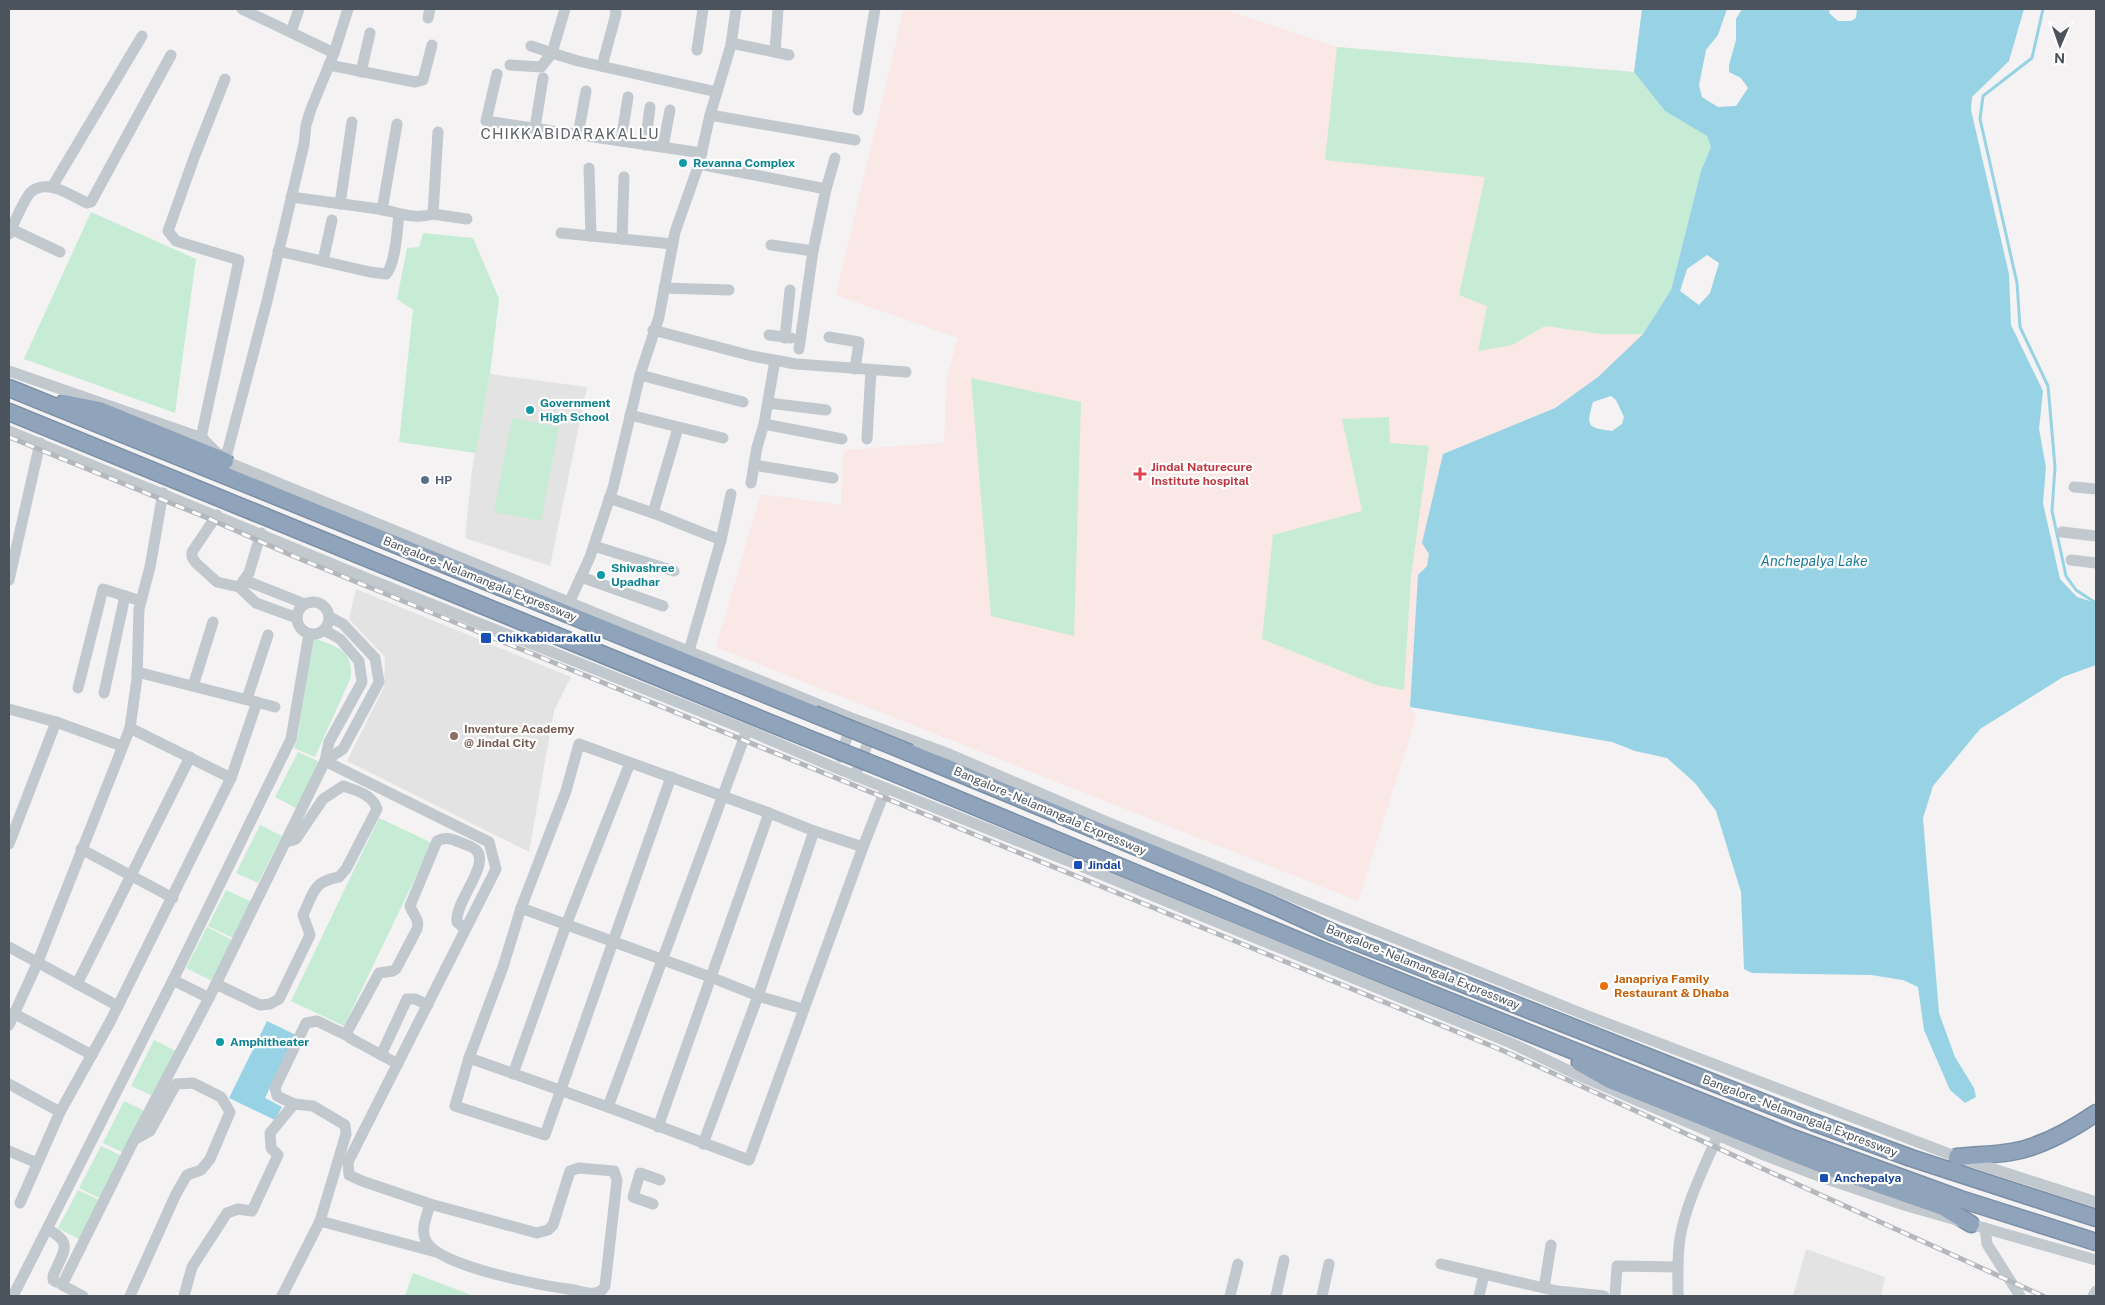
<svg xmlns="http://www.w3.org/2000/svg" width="2105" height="1305" viewBox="0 0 2105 1305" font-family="'Public Sans',sans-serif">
<rect width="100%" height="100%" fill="#f4f2f2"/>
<g fill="#e4e3e3">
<path d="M490 374 587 387 550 566 465 538 472 470Z"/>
<path d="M356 589 571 677 554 711 529 852 347 761 384 687 385 657 349 619Z"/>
<path d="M1806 1249 1885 1277 1881 1296H1793Z"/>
</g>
<path fill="#f9e8e6" d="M904 9H1223L1337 47 1634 72 1665 111 1707 136 1711 147 1643 334 1598 377 1555 408 1443 454 1427 566 1418 575 1410 706 1416 717 1358 901 716 647 761 494 841 505 844 450 944 443 947 375 958 338 836 295Z"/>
<g fill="#c6ecd5">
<path d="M1337 47 1634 72 1665 111 1707 136 1711 147 1701 171 1671 290 1643 334H1602L1545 326 1512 345 1478 351 1487 306 1459 295 1485 177 1325 160Z"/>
<path d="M91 212 196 259 175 413 24 359Z"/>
<path d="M423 233 473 238 499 299 490 374 476 453 399 442 413 310 397 299 407 248 419 247Z"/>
<path d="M971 378 1081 402 1074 636 991 616Z"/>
<path d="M1389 417 1390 443 1429 446 1411 576 1404 690 1376 685 1262 639 1273 535 1362 511 1342 419Z"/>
<path d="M512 418 559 427 541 521 494 512Z"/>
<path d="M311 637C334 646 353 648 351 677L315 757 294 748 298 735Z"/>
<path d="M298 752 322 763 298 809 275 797Z"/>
<path d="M379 818 432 843 344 1026 291 1001Z"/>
<path d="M260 825 282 836 258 883 236 873Z"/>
<path d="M226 890 252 902 233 938 208 926Z"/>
<path d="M207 927 232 940 212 981 186 968Z"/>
<path d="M154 1040 178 1052 155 1097 131 1086Z"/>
<path d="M124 1101 145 1111 124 1153 103 1143Z"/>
<path d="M101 1146 122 1156 101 1199 79 1188Z"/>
<path d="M78 1190 99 1200 79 1239 58 1228Z"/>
<path d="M413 1273 469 1294V1296H405Z"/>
</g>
<g fill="#97d3e4" fill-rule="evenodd">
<path d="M1642 9H1727L1718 35 1706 50 1699 85 1702 97 1718 107 1736 106 1748 88 1741 78 1729 72V65L1736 40V19L1742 9H1830L1829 13 1838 21H1851L1856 18 1857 9H2024L2009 61 1972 97 1971 110 2009 274 2011 325 2043 391 2039 429 2046 467 2043 503 2060 579 2077 597 2096 603V665L2063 677 1980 729 1933 786 1923 818 1939 1013 1955 1057 1974 1088 1976 1097 1965 1103 1950 1090 1924 1030 1918 987 1903 980 1871 975 1752 973 1744 969 1741 892 1716 811 1695 783 1667 758 1635 751 1612 742 1410 707 1418 575 1427 566 1429 554 1422 543 1443 454 1555 408 1598 377 1643 334 1671 290 1701 171 1711 147 1707 136 1665 111 1634 72ZM1707 255 1719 263 1710 293 1699 305 1680 291 1687 269ZM1611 396 1616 400 1624 417 1622 424 1612 431C1587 428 1586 426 1593 402Z"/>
<path d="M267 1021 296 1035 265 1098 282 1107 275 1120 229 1098Z"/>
</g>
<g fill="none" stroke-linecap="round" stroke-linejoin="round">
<path stroke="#97d3e4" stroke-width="3" d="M2043 9 2032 58 1983 96 1980 119 2017 283 2020 327 2048 386 2055 467 2052 511 2066 576 2076 590 2096 603"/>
<defs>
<g id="highway">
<path d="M9 388 814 714"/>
<path d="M64 403 99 410 225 461"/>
<path d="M9 412 802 736"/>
<path d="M910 753 1224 883 1334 933 1813 1122 1911 1158 2096 1218"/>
<path d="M887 770 1321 950 1790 1137 1960 1199 2096 1242"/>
<path d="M1580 1063 1610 1080 1745 1134 1828 1167 1943 1207 1971 1224"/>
<path d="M1957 1157C1975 1155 1993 1155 2011 1152 2042 1147 2071 1130 2096 1113"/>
</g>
</defs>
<use href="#highway" stroke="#7a8fa6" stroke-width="19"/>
<g stroke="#c1c8ce" stroke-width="11">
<path d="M242 9 334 53"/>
<path d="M428 18 430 9"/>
<path d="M291 32 299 9"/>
<path d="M731 43 789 55"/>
<path d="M531 46 552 53 565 9"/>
<path d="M697 50 703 9"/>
<path d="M775 52 778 9"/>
<path d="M329 65 415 82 423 80 432 45"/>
<path d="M510 65 541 67 552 53 578 61 717 92"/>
<path d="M602 66 616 14 615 9"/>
<path d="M361 72 370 33"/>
<path d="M497 74 486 121 702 153"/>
<path d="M858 110 875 9"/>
<path d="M710 115 855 140"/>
<path d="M535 128 543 78"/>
<path d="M578 135 586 91"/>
<path d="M621 141 628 97"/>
<path d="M645 145 650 107"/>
<path d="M663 147 670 110"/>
<path d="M699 164 826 189 813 251 799 349"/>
<path d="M589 168 591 236"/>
<path d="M52 187 142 36"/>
<path d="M826 189 835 158"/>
<path d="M291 197C320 201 350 205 379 209 397 212 414 220 433 214L438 132"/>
<path d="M340 204 352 122"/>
<path d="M382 210 397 124"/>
<path d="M433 214 467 219"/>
<path d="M11 229 60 252"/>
<path d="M561 233 673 244"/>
<path d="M9 234C13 225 26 196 31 192 47 178 72 196 87 203L91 202 171 55"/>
<path d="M622 239 624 177"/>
<path d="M771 245 813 251"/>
<path d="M278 251 370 272 386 274C396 264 397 229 399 215"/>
<path d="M323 261 332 220"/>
<path d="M664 288 729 290"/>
<path d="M653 330 752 356 796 364 906 372"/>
<path d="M769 335 791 338"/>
<path d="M829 337 859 342 855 369"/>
<path d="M785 338 790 290"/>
<path d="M9 371 202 438 225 461 854 719 949 754 1107 822 1588 1016 1957 1157 2096 1202"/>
<path d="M640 375 743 402"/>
<path d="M768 403 826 410"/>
<path d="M630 415 723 438"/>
<path d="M764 424 842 439"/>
<path d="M9 431 369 579 747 730 836 768 1078 865 1511 1043 1578 1075 1759 1153 1824 1178 1904 1205 2096 1260"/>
<path d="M201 438 239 260 176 241 168 231 194 158 225 79"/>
<path d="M867 439 871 370"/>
<path d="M225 461 267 301 304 144 306 125 311 109 334 53 348 9"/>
<path d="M754 465 833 478"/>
<path d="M751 483 757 447 764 424 775 360"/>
<path d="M2074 487 2096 489"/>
<path d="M609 498 653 513 721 540 689 651"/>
<path d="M653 513 678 428"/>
<path d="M217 515 192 552V557L196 563 217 582 239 587 256 603 297 618"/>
<path d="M2062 532 2096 536"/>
<path d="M721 540 731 494"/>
<path d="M594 546 674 571"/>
<path d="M2071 560 2096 563"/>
<path d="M581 577 663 606"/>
<path d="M9 580 40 443"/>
<path d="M244 580 305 604"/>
<path d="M240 586 249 573 261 533"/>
<path d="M570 601 590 557 613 488 640 375 659 317 675 232 699 164 710 115 731 45 736 9"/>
<circle cx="313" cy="618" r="16"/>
<path d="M137 672 275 707"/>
<path d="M193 686 213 622"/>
<path d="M78 688 103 589 141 601"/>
<path d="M104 693 125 596"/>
<path d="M247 699 268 635"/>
<path d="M9 709 56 722 122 746"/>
<path d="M130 728 231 778"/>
<path d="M840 757 852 723"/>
<path d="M325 761 489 842 496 869 348 1162 349 1175 362 1181 430 1204C427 1216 420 1229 426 1241 439 1267 545 1286 574 1290 584 1292 599 1298 605 1286L617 1180 614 1171 579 1168 570 1171 553 1225 548 1230 537 1233 430 1204"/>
<path d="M325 761 343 749 379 682 375 658 343 624 330 617"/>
<path d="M855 776 873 730"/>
<path d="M671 777 545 1135 455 1106 469 1058 503 967 521 908 566 791 579 744 769 813 814 831 863 847"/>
<path d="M9 844 56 722"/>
<path d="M81 849 173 898"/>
<path d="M521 908 713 978 758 996 803 1009"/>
<path d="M9 947 118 1006"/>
<path d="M173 980 209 998"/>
<path d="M77 984 190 757"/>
<path d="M216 984 260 1005 270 1004 279 999 310 935 303 915C313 894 313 881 339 877L346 869 377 809C372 794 357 791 343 786L323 799 296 839 286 842"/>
<path d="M15 1014 92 1055"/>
<path d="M9 1025 37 964 130 728 137 678 139 609 150 567 163 493"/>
<path d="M381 1055 407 999H415L428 1005"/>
<path d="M469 1058 608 1107 749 1160 863 847 886 788"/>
<path d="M398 1064 350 1038 347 1032 379 973 393 971 396 969 417 929C420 919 413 915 410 906L437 841C444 837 451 838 459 842 464 844 472 846 476 850 491 864 454 903 457 922L465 929"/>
<path d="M513 1074 566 925 630 763"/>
<path d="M9 1084 60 1112"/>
<path d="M294 1104 277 1096 275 1088 306 1023 317 1021 348 1036"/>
<path d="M608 1107 747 730"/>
<path d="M658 1127 769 813"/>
<path d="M703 1144 758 996 814 831"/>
<path d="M9 1151 37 1163"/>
<path d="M20 1203 60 1112 110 1022 231 778 257 702"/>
<path d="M653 1204 633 1197 640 1173 660 1180"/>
<path d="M320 1221 436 1252"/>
<path d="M1985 1228 1987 1244 2020 1296"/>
<path d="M47 1229C75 1243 63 1251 53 1276V1280L56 1282"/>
<path d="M1441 1264 1557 1291 1604 1296"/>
<path d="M1544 1288 1551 1245"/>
<path d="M13 1296 173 980 291 739 309 634"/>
<path d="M83 1296 62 1285 134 1140 209 998 325 761 329 742 362 682 359 661 340 639 324 630"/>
<path d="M130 1296 176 1194 187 1175 201 1170 210 1159 230 1112 221 1097 193 1083 176 1084 150 1131 134 1140"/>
<path d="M184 1296 192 1267 227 1213 238 1209 252 1211 278 1155 271 1148 270 1133 294 1104 313 1106 345 1125 346 1134 320 1221 282 1296"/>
<path d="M1230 1296 1238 1264"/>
<path d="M1276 1296 1284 1260"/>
<path d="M1322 1296 1329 1264"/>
<path d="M1479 1296 1484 1275"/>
<path d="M1615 1296 1617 1266 1678 1267"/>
<path d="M1678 1296C1678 1277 1677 1257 1680 1238 1686 1203 1704 1168 1718 1135"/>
<path d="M2093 1296 2096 1291"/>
</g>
<use href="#highway" stroke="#8fa3bb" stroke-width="16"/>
<defs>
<path id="rail" d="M9 437 205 517 293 556 1504 1051 2043 1296"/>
</defs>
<use href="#rail" stroke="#b4b7bb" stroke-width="5"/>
<use href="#rail" stroke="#fff" stroke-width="3" stroke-dasharray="9" stroke-linecap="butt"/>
<defs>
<g id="highway-bridge">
<path d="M814 714 910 753"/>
<path d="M802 736 887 770"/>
</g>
</defs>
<use href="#highway-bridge" stroke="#7a8fa6" stroke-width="19" stroke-linecap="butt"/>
<use href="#highway-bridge" stroke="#8fa3bb" stroke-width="16"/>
</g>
<g fill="#0f9aa8" stroke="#fff" stroke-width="2">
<circle cx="683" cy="163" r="5"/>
<circle cx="530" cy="410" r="5"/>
<circle cx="601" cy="575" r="5"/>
<circle cx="220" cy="1042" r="5"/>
</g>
<path fill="#e0444e" stroke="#fff" stroke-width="2" d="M1137.5 466.5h5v5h5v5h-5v5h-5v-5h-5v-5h5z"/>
<circle fill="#5c6f8a" stroke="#fff" stroke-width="2" cx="425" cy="480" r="5"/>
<g fill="#1a4fb4" stroke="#fff" stroke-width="2">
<rect x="480" y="632" width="12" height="12" rx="2.5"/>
<rect x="1073" y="860" width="10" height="10" rx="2.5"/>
<rect x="1819" y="1173" width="10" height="10" rx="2.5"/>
</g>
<circle fill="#8d6e63" stroke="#fff" stroke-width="2" cx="454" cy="736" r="5"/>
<circle fill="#e8710a" stroke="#fff" stroke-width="2" cx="1604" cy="986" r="5"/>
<g text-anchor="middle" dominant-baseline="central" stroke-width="4.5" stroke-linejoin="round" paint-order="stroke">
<g font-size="12" font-weight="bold" fill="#0d838f" stroke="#fff" text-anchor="start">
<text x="693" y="163">Revanna Complex</text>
<text x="540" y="403">Government<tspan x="540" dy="14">High School</tspan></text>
<text x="611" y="568">Shivashree<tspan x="611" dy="14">Upadhar</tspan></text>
<text x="230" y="1042">Amphitheater</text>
</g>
<g font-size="12" font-weight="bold" fill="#be3a42" stroke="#fff" text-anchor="start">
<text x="1151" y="467">Jindal Naturecure<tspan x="1151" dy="14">Institute hospital</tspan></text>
</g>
<g font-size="12" font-weight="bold" fill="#4e5e75" stroke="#fff" text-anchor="start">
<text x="435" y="480">HP</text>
</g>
<g font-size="12" fill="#4b545d" stroke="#fff">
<text transform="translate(480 579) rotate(22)">Bangalore - Nelamangala Expressway</text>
<text transform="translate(1050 811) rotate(23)">Bangalore - Nelamangala Expressway</text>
<text transform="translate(1423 967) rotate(22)">Bangalore - Nelamangala Expressway</text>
<text transform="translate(1800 1116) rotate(21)">Bangalore - Nelamangala Expressway</text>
</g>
<g font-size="12" font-weight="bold" fill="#164399" stroke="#fff" text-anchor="start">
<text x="497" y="638">Chikkabidarakallu</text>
<text x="1088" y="865">Jindal</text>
<text x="1834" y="1178">Anchepalya</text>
</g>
<g font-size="12" font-weight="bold" fill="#785e54" stroke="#fff" text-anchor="start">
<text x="464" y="729">Inventure Academy<tspan x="464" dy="14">@ Jindal City</tspan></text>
</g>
<g font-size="12" font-weight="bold" fill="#c56008" stroke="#fff" text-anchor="start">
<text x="1614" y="979">Janapriya Family<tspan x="1614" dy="14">Restaurant &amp; Dhaba</tspan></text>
</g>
<g font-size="14" font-style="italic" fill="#1b7c99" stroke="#fff">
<text x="1814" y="561">Anchepalya Lake</text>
</g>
<g font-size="15" letter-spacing="1" fill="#5f6266" stroke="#fff">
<text x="570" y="133">CHIKKABIDARAKALLU</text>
</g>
</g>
<rect width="2105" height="1305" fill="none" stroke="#4b545d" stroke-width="20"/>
<g transform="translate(2060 45) rotate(182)" stroke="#ffffff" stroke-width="4" paint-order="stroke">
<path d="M0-4L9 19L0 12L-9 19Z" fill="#4b545d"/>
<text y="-8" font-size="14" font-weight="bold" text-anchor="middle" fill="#4b545d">N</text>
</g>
</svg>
